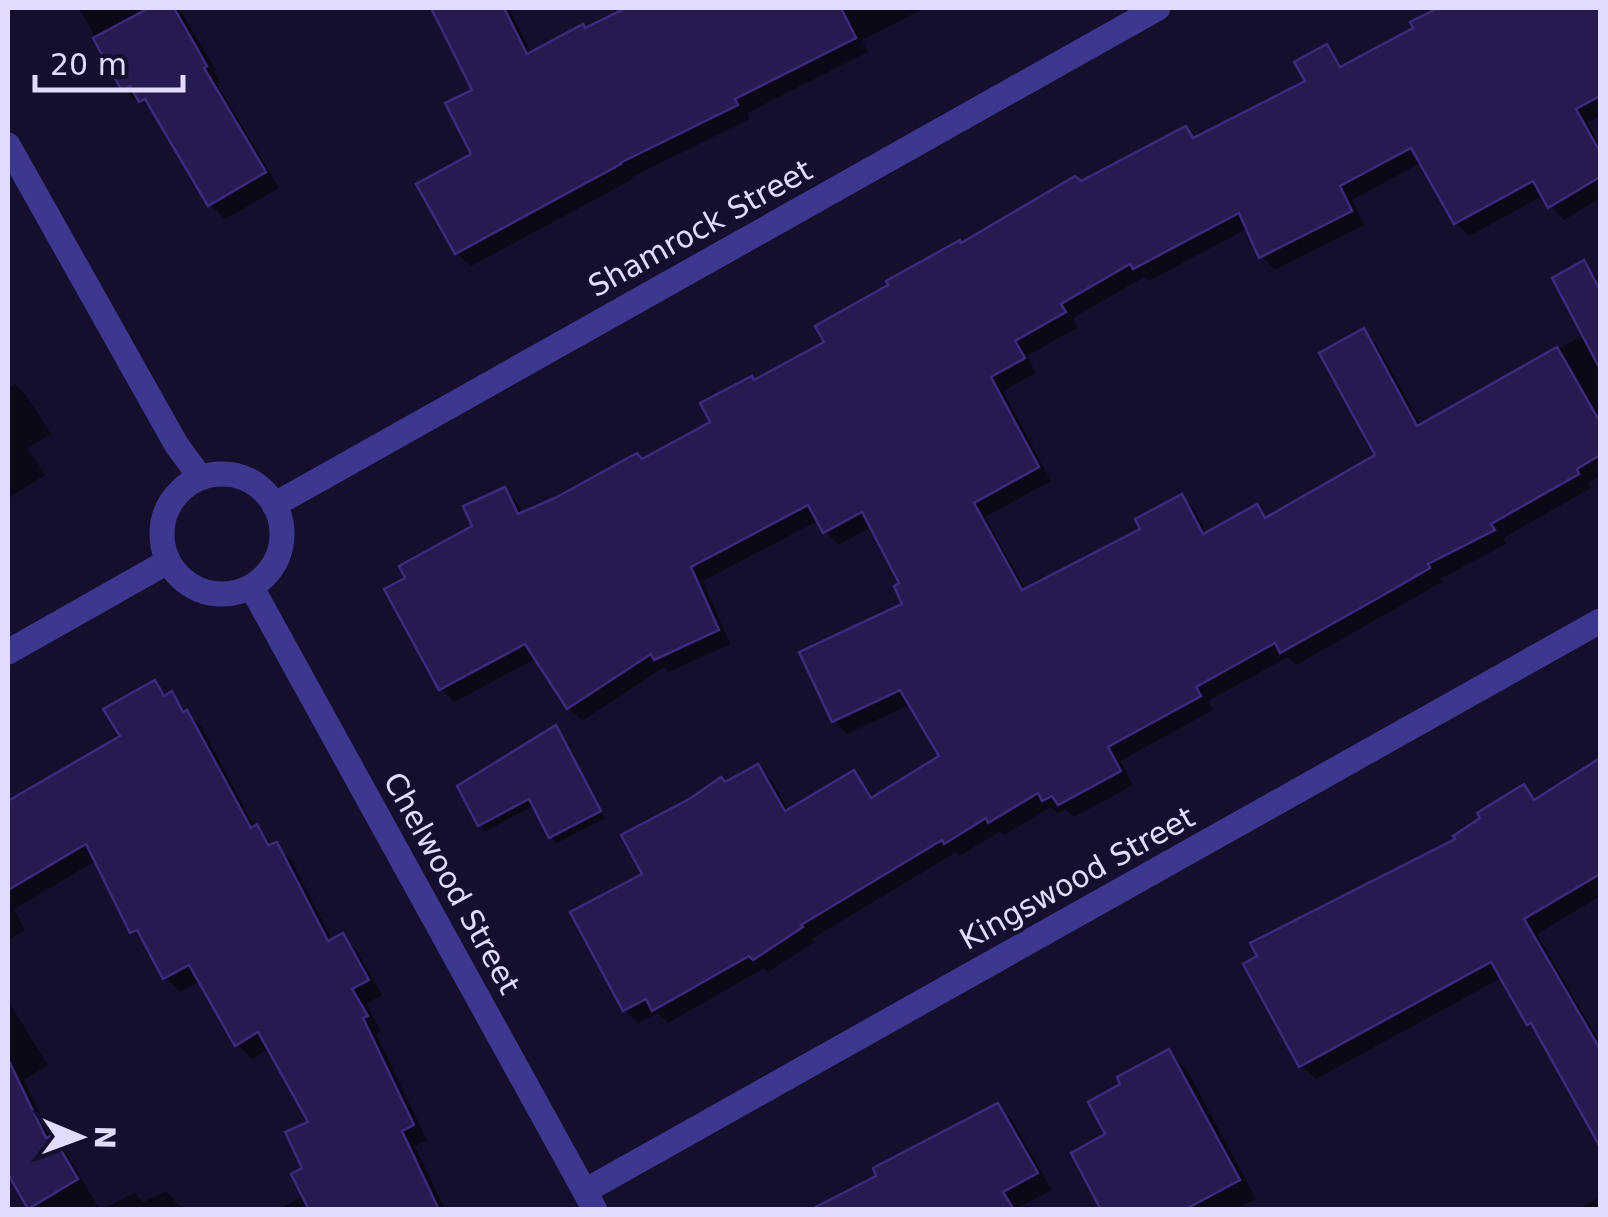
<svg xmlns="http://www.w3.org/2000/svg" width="1608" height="1217" viewBox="0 0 1608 1217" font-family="'DejaVu Sans',sans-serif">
<rect width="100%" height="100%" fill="#150f2d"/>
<g fill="#0007">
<path d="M79 8H179L216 70 214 71 220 82 217 84 279 188 225 219 210 204 156 116 143 102 139 104 124 89Z"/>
<path d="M434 8H509L532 54 631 8H925L862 40 868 52 747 113 750 119 632 177 633 179 471 266 457 253 419 185 475 155V91Z"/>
<path d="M1439 8H1600V116L1588 123 1600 145V198L1564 220 1550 206 1544 195 1469 236 1456 223 1422 162 1352 200 1364 225 1275 270 1261 256 1248 228 1149 281 1144 277 1073 318 1078 327 1027 356 1036 373 1003 391 1051 481 985 517 1026 591 1143 530 1181 497 1195 511 1207 535 1256 507 1268 519 1378 456 1363 331 1377 345 1422 427 1585 334 1584 263 1600 282V476L1588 483 1591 488 1503 538 1506 544 1440 579 1442 582 1296 665 1288 657 1208 701 1213 710 1120 761 1133 785 1074 817 1065 809 1058 813 1051 807 1004 835 1000 831 960 856 956 852 812 939 814 942 768 972 764 968 668 1023 658 1013 638 1023 625 1010 645 875 726 785 758 767 771 780 789 811 854 773 867 787 874 799 943 757 911 704 847 734 834 721 906 605 903 584 872 527 838 545 825 531 819 520 703 581 730 644 669 672 664 667 582 721 569 708 537 658 454 702 441 689 408 579 475 527 504 490 518 504 523 515 642 462 714 423 755 383 827 343 962 246 1185 129 1195 139 1308 83 1327 47 1344 68 1417 29 1440 9Z"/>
<path d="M15 384 28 398 51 434 28 448 45 475 8 498V389Z"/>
<path d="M154 684 167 697 171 695 202 728 255 828 291 860 333 941 342 936 357 951 382 995 366 1004 381 1031 376 1034 427 1140 415 1146 445 1210H278L304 1195 312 1123 270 1048 252 1059 237 1044 201 981 180 992 165 977 148 947 133 932 97 860 14 909 25 930 8 940V804L124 736Z"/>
<path d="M555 728 561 734 605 818 557 843 551 837 535 805 486 831 480 825Z"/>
<path d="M1600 774V896L1537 934 1600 1043V1141L1539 1034 1529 1024 1503 977 1316 1079 1301 1065 1458 840 1524 787 1538 801Z"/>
<path d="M8 1001 48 1065 24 1080 52 1138 66 1153 100 1210H31L8 1170Z"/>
<path d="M1169 1052 1187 1070 1256 1199 1235 1210H1104L1109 1135 1123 1085Z"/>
<path d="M998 1106 1013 1122 1052 1190 1017 1208 1018 1210H816L880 1177Z"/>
<path d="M166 1191 183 1210H101L134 1193 143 1202Z"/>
<path d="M1600 1197V1210H1577Z"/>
</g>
<g fill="#261a50" stroke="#3d2a7d" stroke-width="2.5">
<path d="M149 8H174L207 66 204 68 266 172 208 206 145 99 139 102 130 86 122 91 93 38Z"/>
<path d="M431 8H504L527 54 583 24 585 28 626 8H841L856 38 735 99 738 105 620 163 621 164 455 254 416 184 471 154 445 103 472 90Z"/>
<path d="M1438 8H1600V96L1576 109 1600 152V177L1548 208 1533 181 1454 224 1411 148 1340 186 1352 211 1259 258 1239 213 1133 269 1130 264 1061 304 1066 312 1015 341 1025 358 991 377 1039 467 974 503 1022 590 1140 529 1135 519 1182 494 1203 534 1257 504 1265 518 1375 455 1319 353 1364 328 1417 426 1557 347 1600 422V455L1577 469 1579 474 1491 524 1495 530 1428 564 1430 568 1380 597 1280 653 1275 643 1196 687 1201 696 1108 747 1121 771 1058 805 1052 796 1042 801 1038 793 988 823 986 818 944 844 942 840 801 925 803 927 753 960 749 956 652 1011 646 999 623 1011 570 912 642 874 621 835 691 798 721 777 725 782 758 764 785 811 854 770 871 798 939 756 900 690 832 722 799 652 902 604 894 586 899 583 862 512 823 533 808 505 691 567 719 630 654 660 651 654 567 709 525 644 439 690 384 589 405 578 399 566 472 526 463 506 505 487 518 514 555 498 637 453 642 459 710 422 700 403 752 376 754 380 824 342 815 326 888 285 886 281 960 240 961 243 1075 176 1081 181 1186 126 1193 138 1305 81 1294 62 1327 44 1340 67 1413 28 1410 22Z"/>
<path d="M1584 260 1600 290V369L1552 278Z"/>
<path d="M155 680 164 696 172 691 183 712 187 710 251 828 257 824 268 845 277 842 328 941 343 933 369 980 352 989 368 1016 363 1018 414 1125 402 1131 439 1210H309L291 1174 302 1168 285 1132 308 1122 258 1032 235 1046 189 965 163 979 137 930 130 933 86 844 8 890V801L120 736 103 709Z"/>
<path d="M556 725 601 811 549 838 529 799 478 826 457 786Z"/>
<path d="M1600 758V874L1524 919 1600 1049V1147L1531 1023 1527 1025 1491 962 1299 1067 1243 964 1257 956 1250 943 1455 839 1453 836 1480 818 1477 813 1524 784 1534 800Z"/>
<path d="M1169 1049 1240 1180 1184 1210H1101L1071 1153 1105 1134 1088 1102 1120 1084 1117 1077Z"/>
<path d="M8 1059 46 1138 52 1135 78 1179 28 1209 8 1174Z"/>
<path d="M998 1103 1038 1173 1003 1192 1014 1210H810L876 1176 873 1168Z"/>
</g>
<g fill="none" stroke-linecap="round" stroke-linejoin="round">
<g stroke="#3d378f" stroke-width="25">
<path d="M8 145 176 444 200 477"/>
<circle cx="222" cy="534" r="60"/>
<path d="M274 505 1158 8"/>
<path d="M252 588 595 1210"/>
<path d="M8 652 167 562"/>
<path d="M585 1191 1600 621"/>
</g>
</g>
<g text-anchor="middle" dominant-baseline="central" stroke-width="8" stroke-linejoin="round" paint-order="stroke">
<g font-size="30" fill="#e1dcff" stroke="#150f2d">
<text transform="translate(700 228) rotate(-29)">Shamrock Street</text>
<text transform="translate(1077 878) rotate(-29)">Kingswood Street</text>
<text transform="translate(452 883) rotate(61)">Chelwood Street</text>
</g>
</g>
<rect width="1608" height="1217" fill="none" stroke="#e1dcff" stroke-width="20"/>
<g transform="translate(80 1137) rotate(91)" stroke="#150f2d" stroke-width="8" paint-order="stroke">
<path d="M0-8L18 38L0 25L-18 38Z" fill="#e1dcff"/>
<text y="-15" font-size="28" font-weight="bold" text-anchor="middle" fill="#e1dcff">N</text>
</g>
<path d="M35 75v15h148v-15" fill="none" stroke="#e1dcff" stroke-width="5"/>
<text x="50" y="75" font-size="30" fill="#e1dcff" stroke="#150f2d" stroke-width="8" paint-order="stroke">20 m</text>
</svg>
